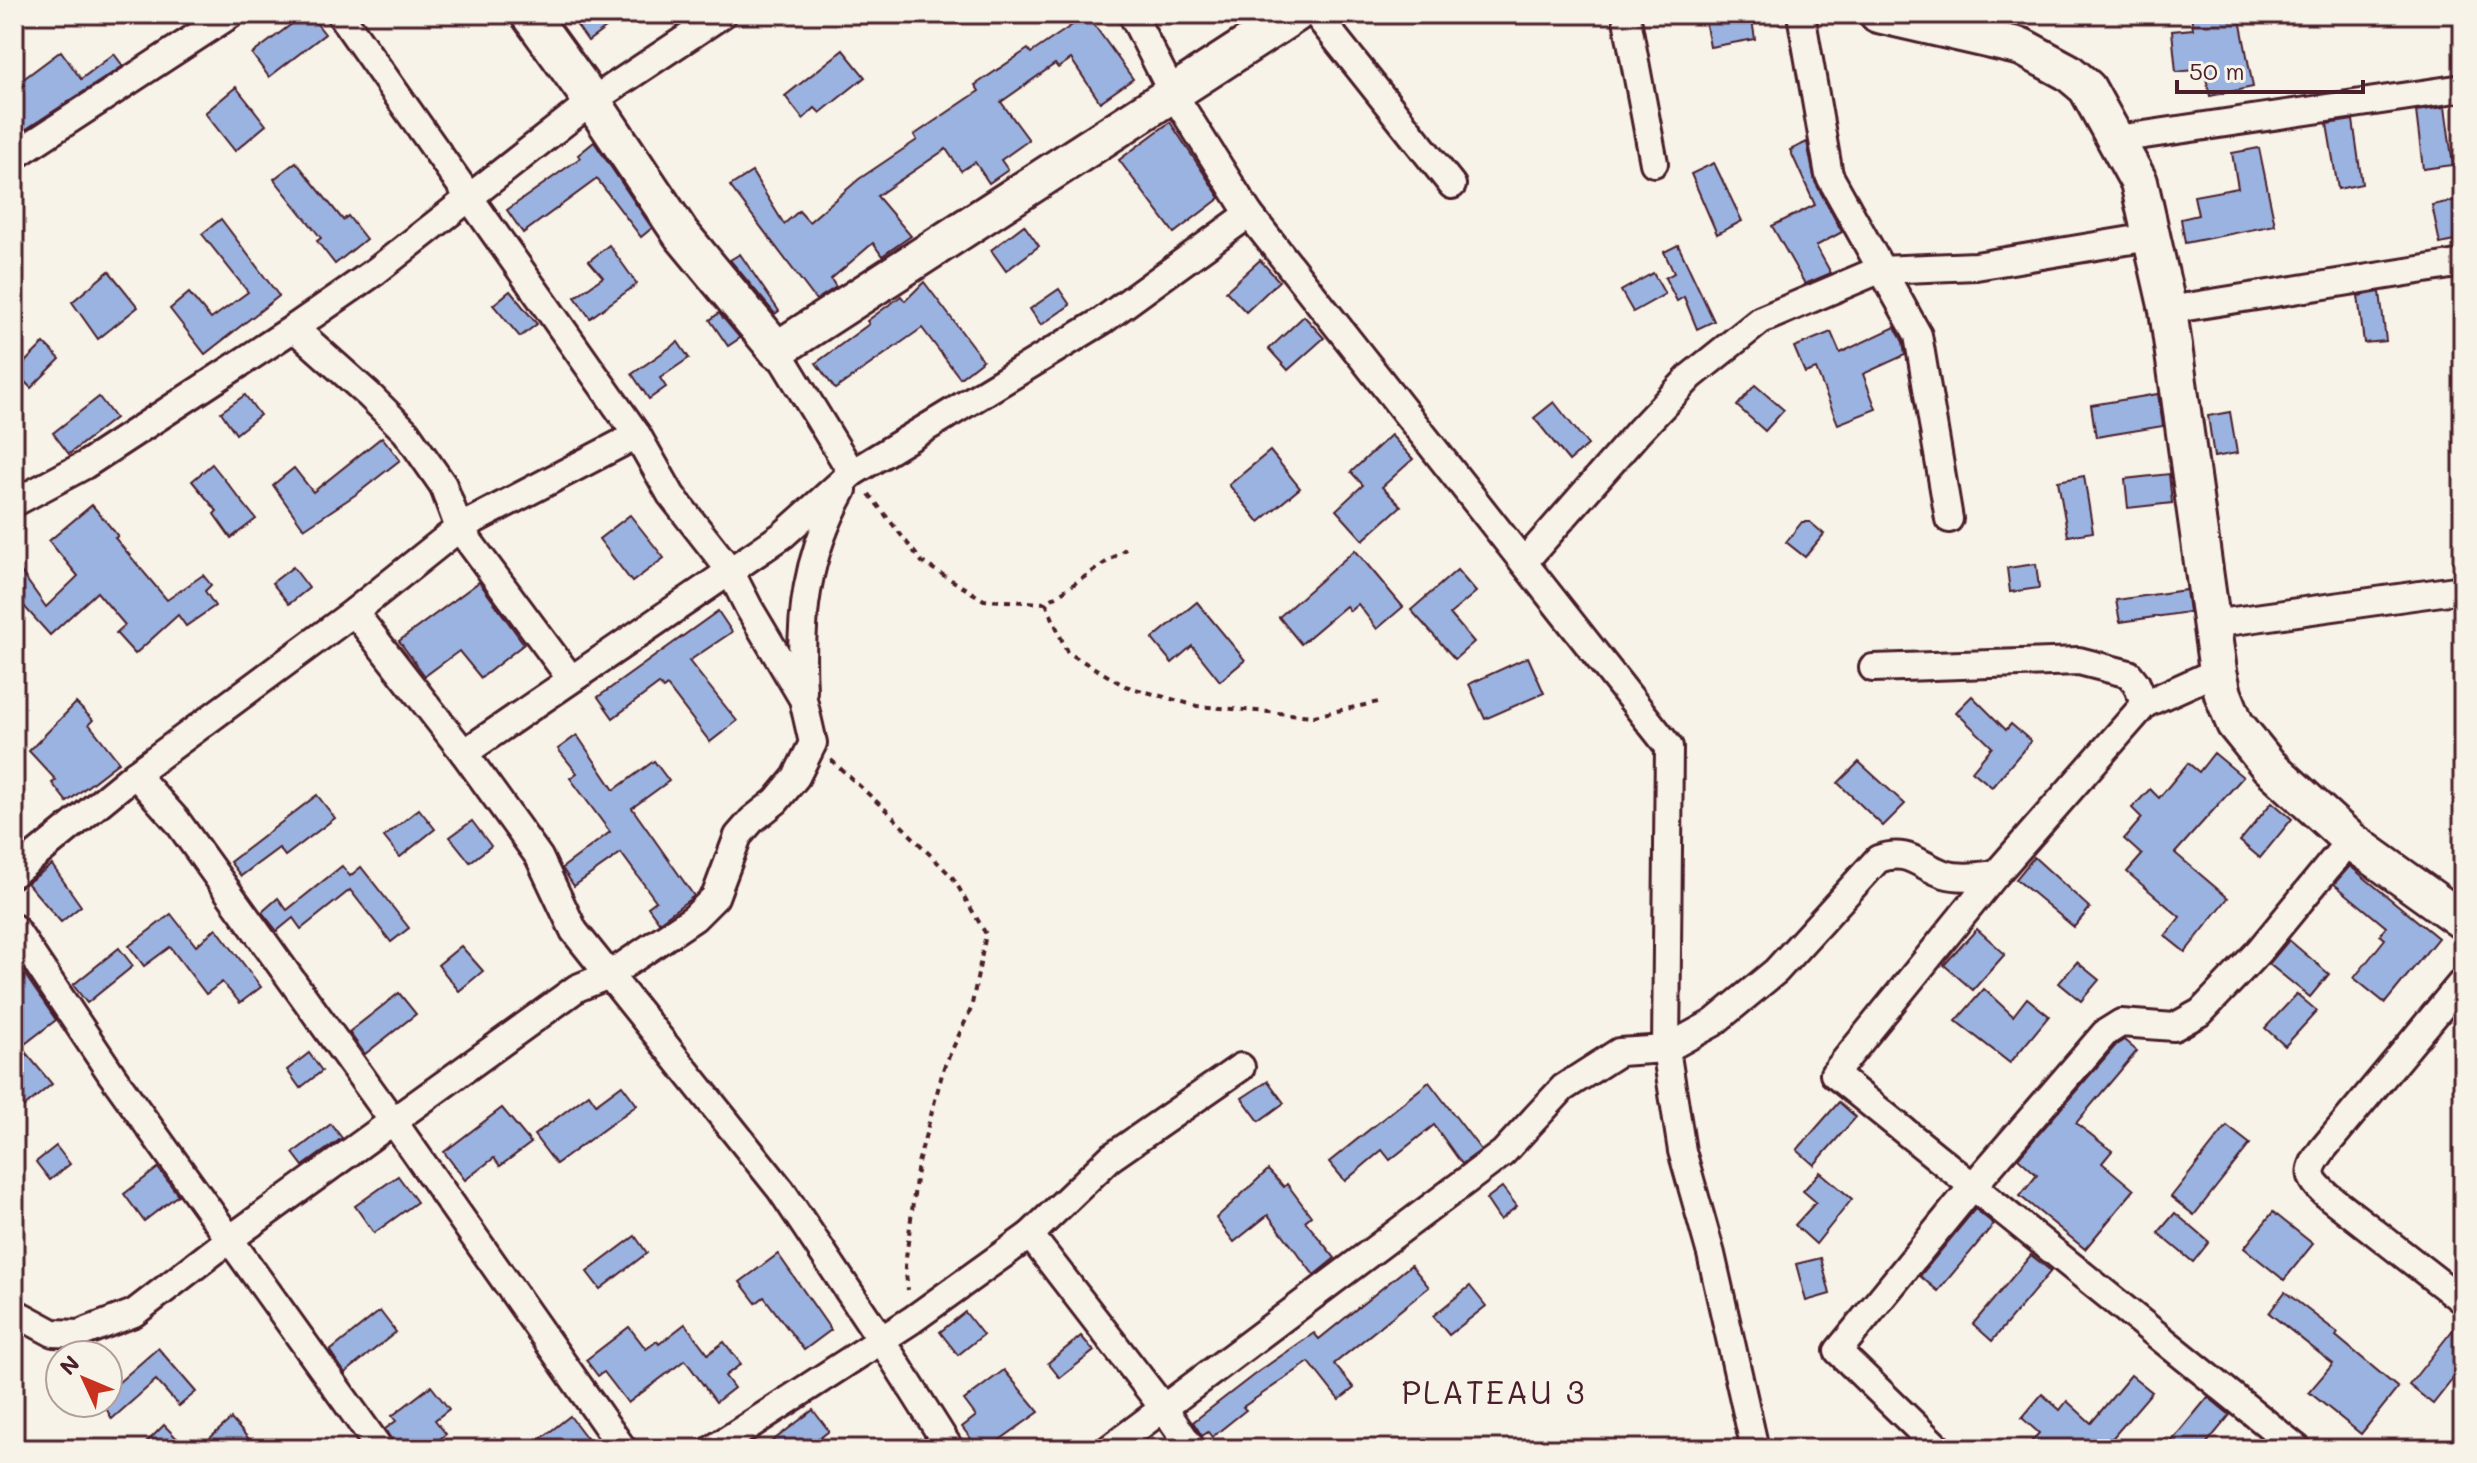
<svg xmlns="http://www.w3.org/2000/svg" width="2477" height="1463" viewBox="0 0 2477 1463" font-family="Mali,sans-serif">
<rect width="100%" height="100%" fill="#f7f3e8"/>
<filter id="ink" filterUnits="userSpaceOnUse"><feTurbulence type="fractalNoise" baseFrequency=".0125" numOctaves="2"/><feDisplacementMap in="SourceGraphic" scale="16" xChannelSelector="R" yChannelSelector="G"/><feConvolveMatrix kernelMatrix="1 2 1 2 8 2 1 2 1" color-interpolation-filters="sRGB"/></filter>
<g filter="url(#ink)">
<g fill="#9bb3e0" stroke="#4a1f2b" stroke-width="2">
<path d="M305 14H309L325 34 269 77 252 54Z"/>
<path d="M569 14H625L588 41Z"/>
<path d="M1740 14H1751L1755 39 1710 47 1705 20Z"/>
<path d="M2191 14H2239L2253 87 2210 96 2204 69 2176 72 2172 31 2193 29Z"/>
<path d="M1087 15 1133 79 1100 102 1071 59 1058 68 1055 64 1001 102 1029 140 1001 160 1008 170 989 183 975 162 961 171 946 149 877 196 911 236 882 256 873 243 831 279 836 287 816 300 730 186 752 172 784 224 799 211 809 222 859 179 917 140 914 135 979 91 975 85 1028 49 1031 53Z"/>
<path d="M843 50 865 77 820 113 815 108 803 119 785 96Z"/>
<path d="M61 51 81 79 114 54 123 66 14 137V86Z"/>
<path d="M236 87 266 125 235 151 205 113Z"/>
<path d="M2445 107 2453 165 2423 169 2416 111Z"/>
<path d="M2353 120 2362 184 2338 189 2327 124Z"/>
<path d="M1170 122 1220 198 1174 233 1119 160Z"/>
<path d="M594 142 652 228 641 237 597 179 523 233 507 210 580 158 578 155Z"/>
<path d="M1807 142 1815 182 1842 232 1816 246 1831 273 1805 284 1772 226 1815 205 1790 150Z"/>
<path d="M2259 148 2275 225 2185 243 2181 219 2198 215 2194 196 2238 188 2232 153Z"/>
<path d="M296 162 343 220 348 216 366 239 335 264 317 241 321 238 274 179Z"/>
<path d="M1714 163 1742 221 1717 234 1691 174Z"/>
<path d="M2457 200 2463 239 2440 244 2432 205Z"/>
<path d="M221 219 279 296 205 354 170 309 189 293 211 319 248 292 202 234Z"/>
<path d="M1024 225 1039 246 1006 271 991 250Z"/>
<path d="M609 245 637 284 590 318 575 297 603 277 589 261Z"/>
<path d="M1678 245 1714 321 1697 329 1684 297 1677 301 1665 278 1674 273 1664 252Z"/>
<path d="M740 254 779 311 775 314 730 260Z"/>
<path d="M1260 260 1279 281 1246 312 1226 291Z"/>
<path d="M109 271 138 307 98 339 72 302Z"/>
<path d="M1653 273 1665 294 1633 312 1621 291Z"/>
<path d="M924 282 983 360 960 378 922 328 835 389 816 363 869 324 867 321 901 296 905 301Z"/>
<path d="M1059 289 1070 305 1041 325 1030 309Z"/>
<path d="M510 291 537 324 520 337 493 305Z"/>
<path d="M2380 292 2386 341 2364 343 2358 296Z"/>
<path d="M719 313 740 338 728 346 710 320Z"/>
<path d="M1304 316 1324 338 1288 370 1269 349Z"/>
<path d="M1895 327 1903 342 1905 355 1863 374 1876 409 1838 424 1816 369 1805 373 1794 347 1831 332 1840 353Z"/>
<path d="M678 342 689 358 660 378 666 387 649 399 632 374Z"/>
<path d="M44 343 60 359 31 388 15 372Z"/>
<path d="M1755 385 1784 410 1765 431 1737 406Z"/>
<path d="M2158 394 2163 426 2096 437 2091 405Z"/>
<path d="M245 395 260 415 236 434 221 412Z"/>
<path d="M99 397 115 418 69 454 53 433Z"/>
<path d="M1554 402 1588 445 1569 461 1534 418Z"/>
<path d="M2230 412 2237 453 2214 457 2208 416Z"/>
<path d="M1391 435 1413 459 1382 487 1401 506 1363 540 1336 510 1363 485 1351 472Z"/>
<path d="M382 437 400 460 358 493 304 529 273 485 294 468 313 492Z"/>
<path d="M1270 451 1300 488 1259 522 1229 485Z"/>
<path d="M212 464 256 519 231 538 214 514 217 511 192 481Z"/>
<path d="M2169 474 2172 503 2128 508 2125 479Z"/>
<path d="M2084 476 2093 532 2068 536 2058 481Z"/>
<path d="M92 505 118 536 115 538 167 600 203 575 211 585 205 591 215 606 186 626 178 615 135 654 116 633 125 625 97 592 50 635 23 605 14 612V562L46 607 78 576 49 541Z"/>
<path d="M630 515 664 558 632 582 599 539Z"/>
<path d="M1802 522H1810L1824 534 1805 557 1786 542Z"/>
<path d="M1355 550 1403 607 1377 629 1358 604 1350 611 1346 606 1301 644 1279 617Z"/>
<path d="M2036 564 2039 588 2010 592 2007 568Z"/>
<path d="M293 567 309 588 289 604 272 583Z"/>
<path d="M1457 570 1476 592 1450 614 1474 642 1455 659 1411 610Z"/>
<path d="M479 582 524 644 481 678 459 651 425 676 399 641Z"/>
<path d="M2186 590 2189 612 2120 622 2116 600Z"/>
<path d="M1197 602 1245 660 1220 681 1192 646 1172 663 1152 639Z"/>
<path d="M718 611 732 632 689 661 737 721 710 742 667 686 663 689 659 684 613 718 598 697Z"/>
<path d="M1528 657 1544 693 1485 719 1469 684Z"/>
<path d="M1972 696 2006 730 2011 724 2031 741 1992 787 1972 771 1992 747 1956 712Z"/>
<path d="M76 703 93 720 89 724 119 762 67 802 52 783 56 780 29 751Z"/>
<path d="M577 735 614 790 654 761 669 781 632 808 694 896 659 922 648 907 656 901 621 853 574 886 562 868 610 832 570 778 577 773 558 749Z"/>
<path d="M2214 753 2243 777 2175 853 2228 898 2185 952 2165 936 2180 917 2127 872 2142 855 2124 839 2142 818 2132 808 2150 789 2159 798 2188 763 2199 772Z"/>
<path d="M1859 762 1905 804 1883 826 1838 783Z"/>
<path d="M317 795 335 818 285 856 279 848 241 876 230 862Z"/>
<path d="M2272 802 2292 819 2260 858 2240 841Z"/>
<path d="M419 809 435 829 400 857 384 837Z"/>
<path d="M472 821 491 846 470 862 450 837Z"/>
<path d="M2034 857 2090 908 2074 927 2016 879Z"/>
<path d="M52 865 81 906 61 922 27 883Z"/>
<path d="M342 866 350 876 361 867 409 928 391 942 350 890 301 929 293 918 277 931 262 912 278 898 287 910Z"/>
<path d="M2350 866 2438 938 2385 1003 2354 978 2385 939 2380 935 2386 927 2334 884Z"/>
<path d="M171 914 196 946 216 928 261 987 240 1003 222 982 206 994 170 947 144 966 129 946Z"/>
<path d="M1977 929 2005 954 1973 990 1944 965Z"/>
<path d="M2289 940 2329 974 2310 997 2269 964Z"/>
<path d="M461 946 483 971 459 991 438 965Z"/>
<path d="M119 948 133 966 87 1003 73 985Z"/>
<path d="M14 959 56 1020 21 1047 52 1084 14 1115Z"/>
<path d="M2077 962 2099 980 2081 1001 2059 983Z"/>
<path d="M1984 989 2013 1016 2027 998 2049 1016 2010 1063 1956 1021Z"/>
<path d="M399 993 416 1014 365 1054 349 1032Z"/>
<path d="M2297 994 2317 1011 2285 1046 2265 1028Z"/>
<path d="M2124 1040 2137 1051 2076 1123 2112 1151 2102 1163 2134 1190 2085 1249 2020 1196 2037 1175 2018 1158 2116 1045Z"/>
<path d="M309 1053 322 1071 300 1088 287 1070Z"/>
<path d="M1268 1081 1284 1103 1259 1121 1242 1098Z"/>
<path d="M1429 1082 1481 1150 1462 1164 1434 1125 1390 1160 1382 1150 1345 1181 1329 1162Z"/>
<path d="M622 1085 637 1105 556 1164 534 1135 589 1094 596 1104Z"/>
<path d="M1839 1102 1856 1117 1814 1165 1797 1150Z"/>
<path d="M502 1108 531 1143 500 1166 494 1158 465 1180 444 1152Z"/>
<path d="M331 1124 342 1138 303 1166 293 1153Z"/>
<path d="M2227 1126 2250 1144 2194 1215 2171 1197Z"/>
<path d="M56 1146 70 1164 50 1180 36 1162Z"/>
<path d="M158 1168 178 1195 144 1221 124 1194Z"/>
<path d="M1268 1170 1284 1187 1287 1184 1311 1216 1305 1221 1335 1258 1314 1275 1268 1215 1234 1242 1216 1218Z"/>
<path d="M1820 1172 1852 1199 1816 1244 1795 1225 1816 1202 1803 1191Z"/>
<path d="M398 1176 417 1202 374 1233 355 1206Z"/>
<path d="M1502 1187 1517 1206 1500 1220 1486 1199Z"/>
<path d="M1975 1209 1994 1224 1938 1291 1920 1276Z"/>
<path d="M2273 1212 2313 1244 2284 1280 2244 1248Z"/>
<path d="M2175 1213 2209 1242 2193 1262 2158 1233Z"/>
<path d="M635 1236 647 1253 600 1289 587 1272Z"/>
<path d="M778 1254 831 1330 804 1350 764 1297 756 1303 740 1282Z"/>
<path d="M2031 1255 2051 1271 1992 1341 1973 1324Z"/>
<path d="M1821 1258 1830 1294 1806 1301 1796 1264Z"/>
<path d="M1411 1265 1429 1287 1334 1364 1354 1388 1339 1400 1309 1362 1243 1407 1246 1410 1212 1437 1208 1432 1202 1436 1193 1422 1255 1374 1314 1333 1319 1339Z"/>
<path d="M1470 1286 1486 1306 1449 1335 1433 1316Z"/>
<path d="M2285 1292 2338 1333 2336 1336 2398 1388 2361 1434 2309 1392 2333 1364 2269 1313Z"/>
<path d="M380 1311 396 1332 345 1373 330 1351Z"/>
<path d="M965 1312 983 1335 958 1355 940 1332Z"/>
<path d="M2463 1317V1366L2433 1404 2409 1385Z"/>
<path d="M685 1324 708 1354 724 1342 741 1364 725 1376 734 1388 716 1402 685 1360 628 1403 604 1372 598 1376 586 1360 629 1327 646 1349 657 1341 659 1344Z"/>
<path d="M1081 1336 1094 1351 1060 1378 1048 1363Z"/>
<path d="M158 1348 196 1392 179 1406 156 1380 112 1419 103 1403H108V1388L118 1383Z"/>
<path d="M1004 1370 1039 1412 987 1449H979L962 1427 976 1416 964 1400Z"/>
<path d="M2131 1375 2152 1392 2103 1449H2025L2039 1433 2022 1418 2042 1394 2060 1410 2067 1401 2091 1423Z"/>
<path d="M431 1386 449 1409 435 1420 446 1434 427 1449H396L385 1429 396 1421 392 1416Z"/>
<path d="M2208 1397 2230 1415 2202 1449H2165Z"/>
<path d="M813 1410 829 1431 806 1449H762Z"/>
<path d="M570 1416 589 1441 579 1449H528Z"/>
<path d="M231 1419 258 1449H220L210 1438Z"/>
<path d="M164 1425 187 1449H140Z"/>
</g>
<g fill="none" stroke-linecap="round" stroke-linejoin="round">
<defs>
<g id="street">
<path d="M1132 14 1172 92 1249 214 1669 747 1666 1049 1682 1151 1711 1254 1755 1449"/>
<path d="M1316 14 1452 185"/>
<path d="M1626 14 1654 163"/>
<path d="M1801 14 1829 175 1918 335 1949 519"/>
<path d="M2117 139 2463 88"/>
<path d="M14 156 231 14"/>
<path d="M2168 310 2463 263"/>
<path d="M294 328 369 395 406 432 443 485 459 528 571 679"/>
<path d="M777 350 852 473"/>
<path d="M14 503 85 465 294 328 376 271 592 101 723 14"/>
<path d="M1524 562 1639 431 1691 376 1761 320 1879 270 1976 266 2150 237"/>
<path d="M354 612 464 753 539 857 574 931 781 1190 882 1341 950 1449"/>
<path d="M2212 624 2463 589"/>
<path d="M1873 668 2079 661 2129 674 2136 683 2145 704"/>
<path d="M2218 671 2145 704 1996 874 1834 1074 2298 1449"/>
<path d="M803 691C799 617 806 556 843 490"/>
<path d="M464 753 783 535 852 473 1102 321 1249 214"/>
<path d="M135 774 177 821 393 1121 623 1449"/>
<path d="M14 873 135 774 354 612 459 528 637 435"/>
<path d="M14 928 112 1075 380 1449"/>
<path d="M2463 981 2323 1149C2307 1171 2307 1177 2327 1195L2463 1301"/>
<path d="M1030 1235 1165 1410 1192 1449"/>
<path d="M14 1312 53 1333 79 1334 134 1313 230 1239 577 988 609 975 694 918 715 897 738 836 752 820 776 801 796 777 813 743 803 699 749 608 729 569 671 495 637 435 340 14"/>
<path d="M713 1449 912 1320 1030 1235 1110 1158 1241 1067"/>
<path d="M1109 1449 1503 1153 1563 1088 1619 1052 1666 1049 1713 1023 1776 971 1878 859C1908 848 1918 865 1944 874 1961 879 1979 876 1996 874"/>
<path d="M1939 1449 1838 1351 1973 1186 2105 1033 2121 1023 2174 1027 2201 1012 2259 951 2350 840"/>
</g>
<g id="secondary">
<path d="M529 14 592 101 681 234 777 350 1295 14"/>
<path d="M1878 14 2022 47 2068 72 2087 88 2139 182 2168 310 2218 671 2223 694 2235 724 2269 766 2350 840 2463 921"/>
</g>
</defs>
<use href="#street" stroke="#4a1f2b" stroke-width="32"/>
<use href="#secondary" stroke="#4a1f2b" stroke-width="42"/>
<g stroke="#4a1f2b" stroke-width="4" stroke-dasharray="6 6" stroke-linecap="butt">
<path d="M869 494 922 562 984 600 1046 603 1127 548"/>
<path d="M1046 603 1067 652 1125 686 1197 706 1314 716 1383 701"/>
<path d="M831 760 888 812 953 878 986 934 971 1009 944 1067 918 1163 905 1266 908 1290"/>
</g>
<use href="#street" stroke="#f7f3e8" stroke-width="26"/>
<use href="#secondary" stroke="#f7f3e8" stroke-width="36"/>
</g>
</g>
<g text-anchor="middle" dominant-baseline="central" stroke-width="6" stroke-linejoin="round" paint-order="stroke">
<g font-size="32" letter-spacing="2" fill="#4a1f2b" stroke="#f7f3e8">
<text x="1494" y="1391">PLATEAU 3</text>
</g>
</g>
<rect width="2477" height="1463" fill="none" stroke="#f7f3e8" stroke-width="48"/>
<rect x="24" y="24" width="2429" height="1415" fill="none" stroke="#4a1f2b" stroke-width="3" filter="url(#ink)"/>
<g transform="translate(84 1379) rotate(314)"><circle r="38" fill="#f7f3e8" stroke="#b29e9c" stroke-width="2"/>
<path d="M0-6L14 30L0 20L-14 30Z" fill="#c8321e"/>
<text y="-12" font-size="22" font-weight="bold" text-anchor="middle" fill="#4a1f2b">N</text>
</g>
<path d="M2177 80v12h186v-12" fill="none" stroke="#4a1f2b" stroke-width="4"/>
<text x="2189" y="80" font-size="24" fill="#4a1f2b" stroke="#f7f3e8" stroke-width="6" paint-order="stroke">50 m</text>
</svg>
